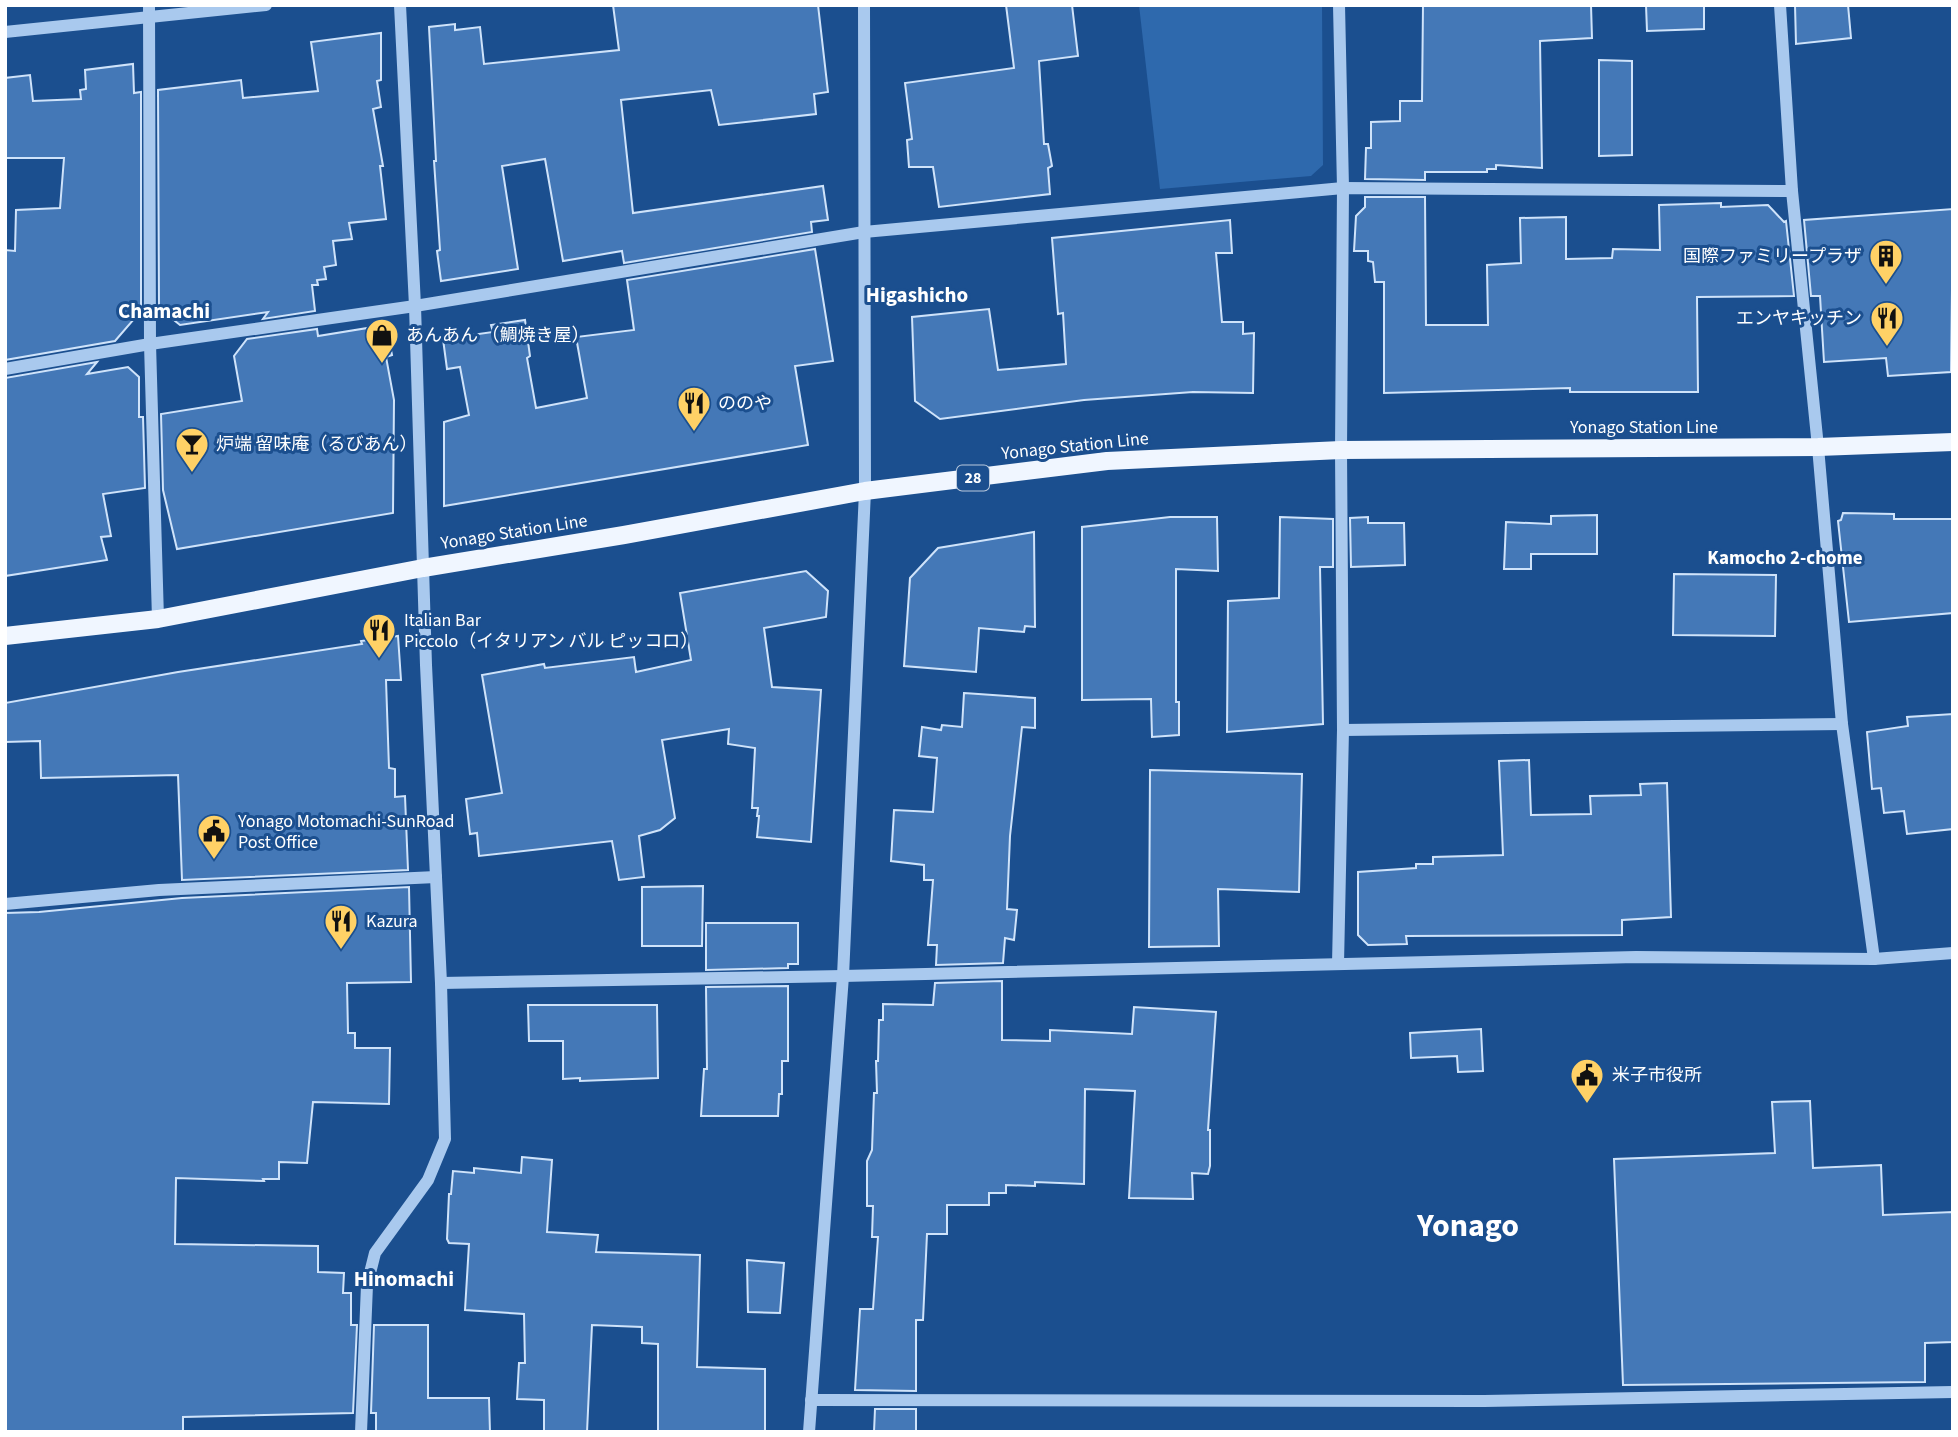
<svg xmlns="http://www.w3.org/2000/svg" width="1958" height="1437" viewBox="0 0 1958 1437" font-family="'Source Sans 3','Noto Sans JP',sans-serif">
<rect width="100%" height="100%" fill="#1b4f8f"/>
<path fill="#2e69ad" d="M1139 5H1322L1323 165 1311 176 1160 189Z"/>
<g fill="#4478b7" stroke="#cfe3fa" stroke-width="2">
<path d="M613 5H818L828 92 814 94 816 114 719 125 711 90 621 100 633 213 823 186 828 220 811 222 812 232 624 263 622 251 563 261 545 159 502 166 518 269 441 281 437 251 440 250 434 161H436L429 27 455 24V30L480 27 484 64 619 50Z"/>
<path d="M1006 5H1072L1078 56 1039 61 1044 144H1048L1052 166 1048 168 1050 194 939 207 933 167H909L907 140 912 139 905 83 1014 68Z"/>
<path d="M1423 5H1591L1592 38 1540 41 1542 168 1496 165V169H1487V172H1425V180L1365 179 1366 148H1371V122L1400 121V101H1422Z"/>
<path d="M1646 5H1704V29L1647 31Z"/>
<path d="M1795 5H1848L1851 38 1796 44Z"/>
<path d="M381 33V80L377 81 381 107 373 109 383 166H380L386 219 349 223 352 239 333 241 336 265 324 267 326 279 317 280 318 285H312L315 311 263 319 268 312 180 325 159 308 158 90 241 80 243 98 318 91 311 42Z"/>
<path d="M1599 60 1632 61V155L1599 156Z"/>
<path d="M133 64 134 93 141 92V311L115 341 5 360V250L15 251 16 210 60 208 64 158H5V78L30 75 33 101 81 99 80 90 86 89 85 70Z"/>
<path d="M1365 197H1425L1426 325H1488L1487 265 1521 263 1520 218 1566 217V259L1612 258 1613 249 1660 250 1659 205 1721 203V207L1768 205 1784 222 1786 221 1794 296 1697 297 1698 392H1570V388L1384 393V282H1375L1373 262 1368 261V251H1354L1356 216 1365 207Z"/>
<path d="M1953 209 1951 372 1888 376 1886 358 1824 362 1820 296H1811L1804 220Z"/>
<path d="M1230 220 1232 253H1216L1222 322H1243V334L1254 333 1253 393 1193 392 1084 400 940 419 915 401 912 317 989 309 998 370 1066 364 1063 313 1058 314 1052 238Z"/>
<path d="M815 249 833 361 795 366 808 445 444 506V422L469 415 460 367 447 369 443 339 493 332 491 325 525 320 530 356 527 358 536 408 587 398 576 337 634 330 627 280Z"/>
<path d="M386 325 392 355 386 357 394 400 393 513 177 549 163 490 161 414 242 401 234 356 247 339 317 329 318 336Z"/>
<path d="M97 362 87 374 128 367 139 377V417H143L145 488 103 494 111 536 101 537 107 560 5 576V378Z"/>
<path d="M1843 513 1894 514V519H1953V613L1849 622 1838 521 1841 520Z"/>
<path d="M1597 515V554H1531V569H1504L1506 522 1551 524V516Z"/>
<path d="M1170 517H1217L1218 571 1176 569V702H1179V735L1152 737 1151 699 1082 700V527Z"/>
<path d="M1280 517 1333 519V567H1320L1323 724 1227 732 1228 601 1279 598Z"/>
<path d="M1368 517V523H1404L1405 565 1351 567 1350 518Z"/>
<path d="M1034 532 1035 627 1025 626 1024 632 979 628 976 672 904 666 910 578 938 548Z"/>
<path d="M806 571 828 591 826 617 764 628 772 687 821 690 811 842 757 837 759 816H757L758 808H752L755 748 728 744 729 729 662 740 675 818 660 830 639 836 644 877 619 880 612 841 479 856 477 833 470 834 466 799 502 793 482 675 544 664 545 668 634 657 636 672 691 660 680 593Z"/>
<path d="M1674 574 1776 575 1775 636 1673 635Z"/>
<path d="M398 636 401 680H386L389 768 395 769V797L405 796 408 870 182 880 178 775 41 778 40 741 5 742V703L178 672 362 644 361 641Z"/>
<path d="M964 693 1035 698V728L1022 727 1010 836 1007 909 1017 910 1014 940 1005 938 1003 963 936 965 937 945H928L933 880H924V865L891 861 894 810 933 812 937 758 919 756 922 727 941 730 942 725 962 727Z"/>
<path d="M1953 714V829L1907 834 1904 811 1884 813 1881 788 1872 789 1867 732 1908 726 1907 717Z"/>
<path d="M1529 760 1531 815 1591 814 1590 796 1641 795 1640 784 1667 783 1671 917 1622 920V935L1406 936 1407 944 1368 945 1358 935V872L1416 868V864H1433V857L1503 855 1499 761Z"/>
<path d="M1150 770 1302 774 1299 892 1218 889 1219 946 1149 947Z"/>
<path d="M703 886 702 946H642V887Z"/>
<path d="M409 887 411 982 347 983 348 1033H355V1048H390L389 1104 313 1102 307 1163 279 1162V1179H263L264 1181 176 1178 175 1244 318 1246V1272L344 1273 343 1293H351V1325H357L353 1413 183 1417V1432H5V913L39 912 182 898Z"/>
<path d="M706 923H798V964H788V968L706 970Z"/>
<path d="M1002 981V1040L1050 1041V1030L1132 1034 1134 1007 1216 1012 1208 1130H1210V1166L1208 1174 1192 1173 1193 1199 1129 1198 1135 1091 1085 1089 1084 1184 1035 1182V1186L1006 1185V1193H989V1205H947V1234H927L923 1320H916V1391L855 1390 860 1309H873L878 1237H872L873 1206H867V1161L872 1150 874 1093H877L876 1061H878L879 1020H883V1004L933 1005 935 983Z"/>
<path d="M788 986V1061H782V1094H779L778 1116H701L704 1069H707L706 987Z"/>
<path d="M528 1005H657L658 1078 580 1081V1078L563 1079V1041H529Z"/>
<path d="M1481 1029 1483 1071 1458 1072 1457 1056 1411 1058 1410 1033Z"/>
<path d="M1810 1101 1813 1168 1881 1165 1883 1215 1953 1212V1342L1925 1343V1382L1623 1385 1614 1159 1775 1153 1772 1102Z"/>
<path d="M522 1157 552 1160 547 1232 598 1235 596 1252 700 1255 697 1367 765 1369V1432H658V1344L642 1343V1327L592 1325 587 1432H544V1400L517 1399 519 1363H525L524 1314 465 1310 469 1244 449 1243 447 1239 449 1194H451L453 1171 474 1173V1168L521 1173Z"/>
<path d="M747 1260 784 1263 780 1313 748 1312Z"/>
<path d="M374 1325H428V1398H489L490 1432H376V1413H371Z"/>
<path d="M875 1409H916V1432H874Z"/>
</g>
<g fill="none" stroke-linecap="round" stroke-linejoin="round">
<g stroke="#a9c9ee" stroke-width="12">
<path d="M149 5 150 344 158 619"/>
<path d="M1780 5 1792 191 1818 447 1842 724 1874 959"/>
<path d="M5 32 266 5"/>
<path d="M5 369 150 344 415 306 864 232 1343 188 1792 191"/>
<path d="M1343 730 1842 724"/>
<path d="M5 904 159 890 436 877"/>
<path d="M1338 964 1343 730 1341 450 1343 188 1339 5"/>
<path d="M441 983 843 976 1636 957 1874 959 1953 953"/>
<path d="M811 1400 1484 1401 1953 1392"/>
<path d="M361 1432 367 1285 375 1253 428 1180 445 1139 441 983 426 665 415 306 400 5"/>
<path d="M809 1432 843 976 865 491 864 5"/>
</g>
<path stroke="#f0f6ff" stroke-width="18" d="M5 636 158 619 423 568 624 535 865 491 1107 461 1341 450 1818 447 1953 442"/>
</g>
<defs>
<symbol id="building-pin" viewBox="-11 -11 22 30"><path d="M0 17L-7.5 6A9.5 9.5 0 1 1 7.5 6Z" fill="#ffd166" stroke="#1b4f8f"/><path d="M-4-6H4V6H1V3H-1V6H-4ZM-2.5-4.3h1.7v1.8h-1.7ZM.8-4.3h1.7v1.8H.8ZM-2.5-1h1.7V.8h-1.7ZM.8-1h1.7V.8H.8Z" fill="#111"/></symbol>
<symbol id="restaurant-pin" viewBox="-11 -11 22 30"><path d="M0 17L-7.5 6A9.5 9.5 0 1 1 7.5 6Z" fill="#ffd166" stroke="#1b4f8f"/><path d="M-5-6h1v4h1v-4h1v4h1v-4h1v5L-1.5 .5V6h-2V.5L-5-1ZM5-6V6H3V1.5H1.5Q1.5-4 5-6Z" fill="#111"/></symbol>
<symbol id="shop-pin" viewBox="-11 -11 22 30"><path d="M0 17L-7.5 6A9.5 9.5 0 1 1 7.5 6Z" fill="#ffd166" stroke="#1b4f8f"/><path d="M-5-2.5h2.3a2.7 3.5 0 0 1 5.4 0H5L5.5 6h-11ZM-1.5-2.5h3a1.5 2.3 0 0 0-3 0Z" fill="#111"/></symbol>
<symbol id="bar-pin" viewBox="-11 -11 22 30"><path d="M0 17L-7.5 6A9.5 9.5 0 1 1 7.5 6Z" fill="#ffd166" stroke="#1b4f8f"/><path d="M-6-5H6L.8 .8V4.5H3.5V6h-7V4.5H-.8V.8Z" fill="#111"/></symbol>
<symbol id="civic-pin" viewBox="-11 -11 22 30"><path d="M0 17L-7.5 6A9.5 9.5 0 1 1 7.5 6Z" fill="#ffd166" stroke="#1b4f8f"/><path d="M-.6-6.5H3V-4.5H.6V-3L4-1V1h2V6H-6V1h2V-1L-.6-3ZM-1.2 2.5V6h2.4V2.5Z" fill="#111"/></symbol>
</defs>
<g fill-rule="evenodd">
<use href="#building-pin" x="1867" y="237" width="38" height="52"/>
<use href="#restaurant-pin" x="1868" y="299" width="38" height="52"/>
<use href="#shop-pin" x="363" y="316" width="38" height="52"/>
<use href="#restaurant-pin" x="675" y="384" width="38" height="52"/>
<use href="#bar-pin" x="173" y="425" width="38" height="52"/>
<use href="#restaurant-pin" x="360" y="611" width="38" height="52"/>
<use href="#civic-pin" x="195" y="812" width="38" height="52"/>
<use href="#restaurant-pin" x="322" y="902" width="38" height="52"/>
<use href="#civic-pin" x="1568" y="1056" width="38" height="52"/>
</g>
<g text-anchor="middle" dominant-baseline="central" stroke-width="6" stroke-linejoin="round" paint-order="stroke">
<rect fill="#1b4f8f" stroke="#bbcadd" stroke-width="2" x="957" y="465.5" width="32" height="25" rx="5"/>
<g font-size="16" font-weight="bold" fill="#fff">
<text x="973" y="478">28</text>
</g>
<g font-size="18" fill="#fff" stroke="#1b4f8f" text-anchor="start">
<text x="1862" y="256" text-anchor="end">国際ファミリープラザ</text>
<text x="1862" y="318" text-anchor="end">エンヤキッチン</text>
<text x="406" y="335">あんあん （鯛焼き屋）</text>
<text x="718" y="403">ののや</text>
<text x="216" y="444">炉端 留味庵（るびあん）</text>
<text x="404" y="620">Italian Bar<tspan x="404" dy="21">Piccolo（イタリアン バル ピッコロ）</tspan></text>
<text x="238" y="821">Yonago Motomachi-SunRoad<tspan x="238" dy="21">Post Office</tspan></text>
<text x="366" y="921">Kazura</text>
<text x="1612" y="1075">米子市役所</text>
</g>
<g font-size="18" fill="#fff" stroke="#1b4f8f">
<text x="1644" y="427">Yonago Station Line</text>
<text transform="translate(1075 446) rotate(-6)">Yonago Station Line</text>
<text transform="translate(514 532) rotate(-9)">Yonago Station Line</text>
</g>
<g font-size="19" font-weight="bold" fill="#fff" stroke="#1b4f8f">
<text x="1785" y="558">Kamocho 2-chome</text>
</g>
<g font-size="21" font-weight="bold" fill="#fff" stroke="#1b4f8f">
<text x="917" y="295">Higashicho</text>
<text x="164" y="311">Chamachi</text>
<text x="404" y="1279">Hinomachi</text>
</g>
<g font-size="32" font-weight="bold" fill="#fff" stroke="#1b4f8f">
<text x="1468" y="1226">Yonago</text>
</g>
</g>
<rect width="1958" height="1437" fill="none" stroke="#ffffff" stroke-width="14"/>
</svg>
